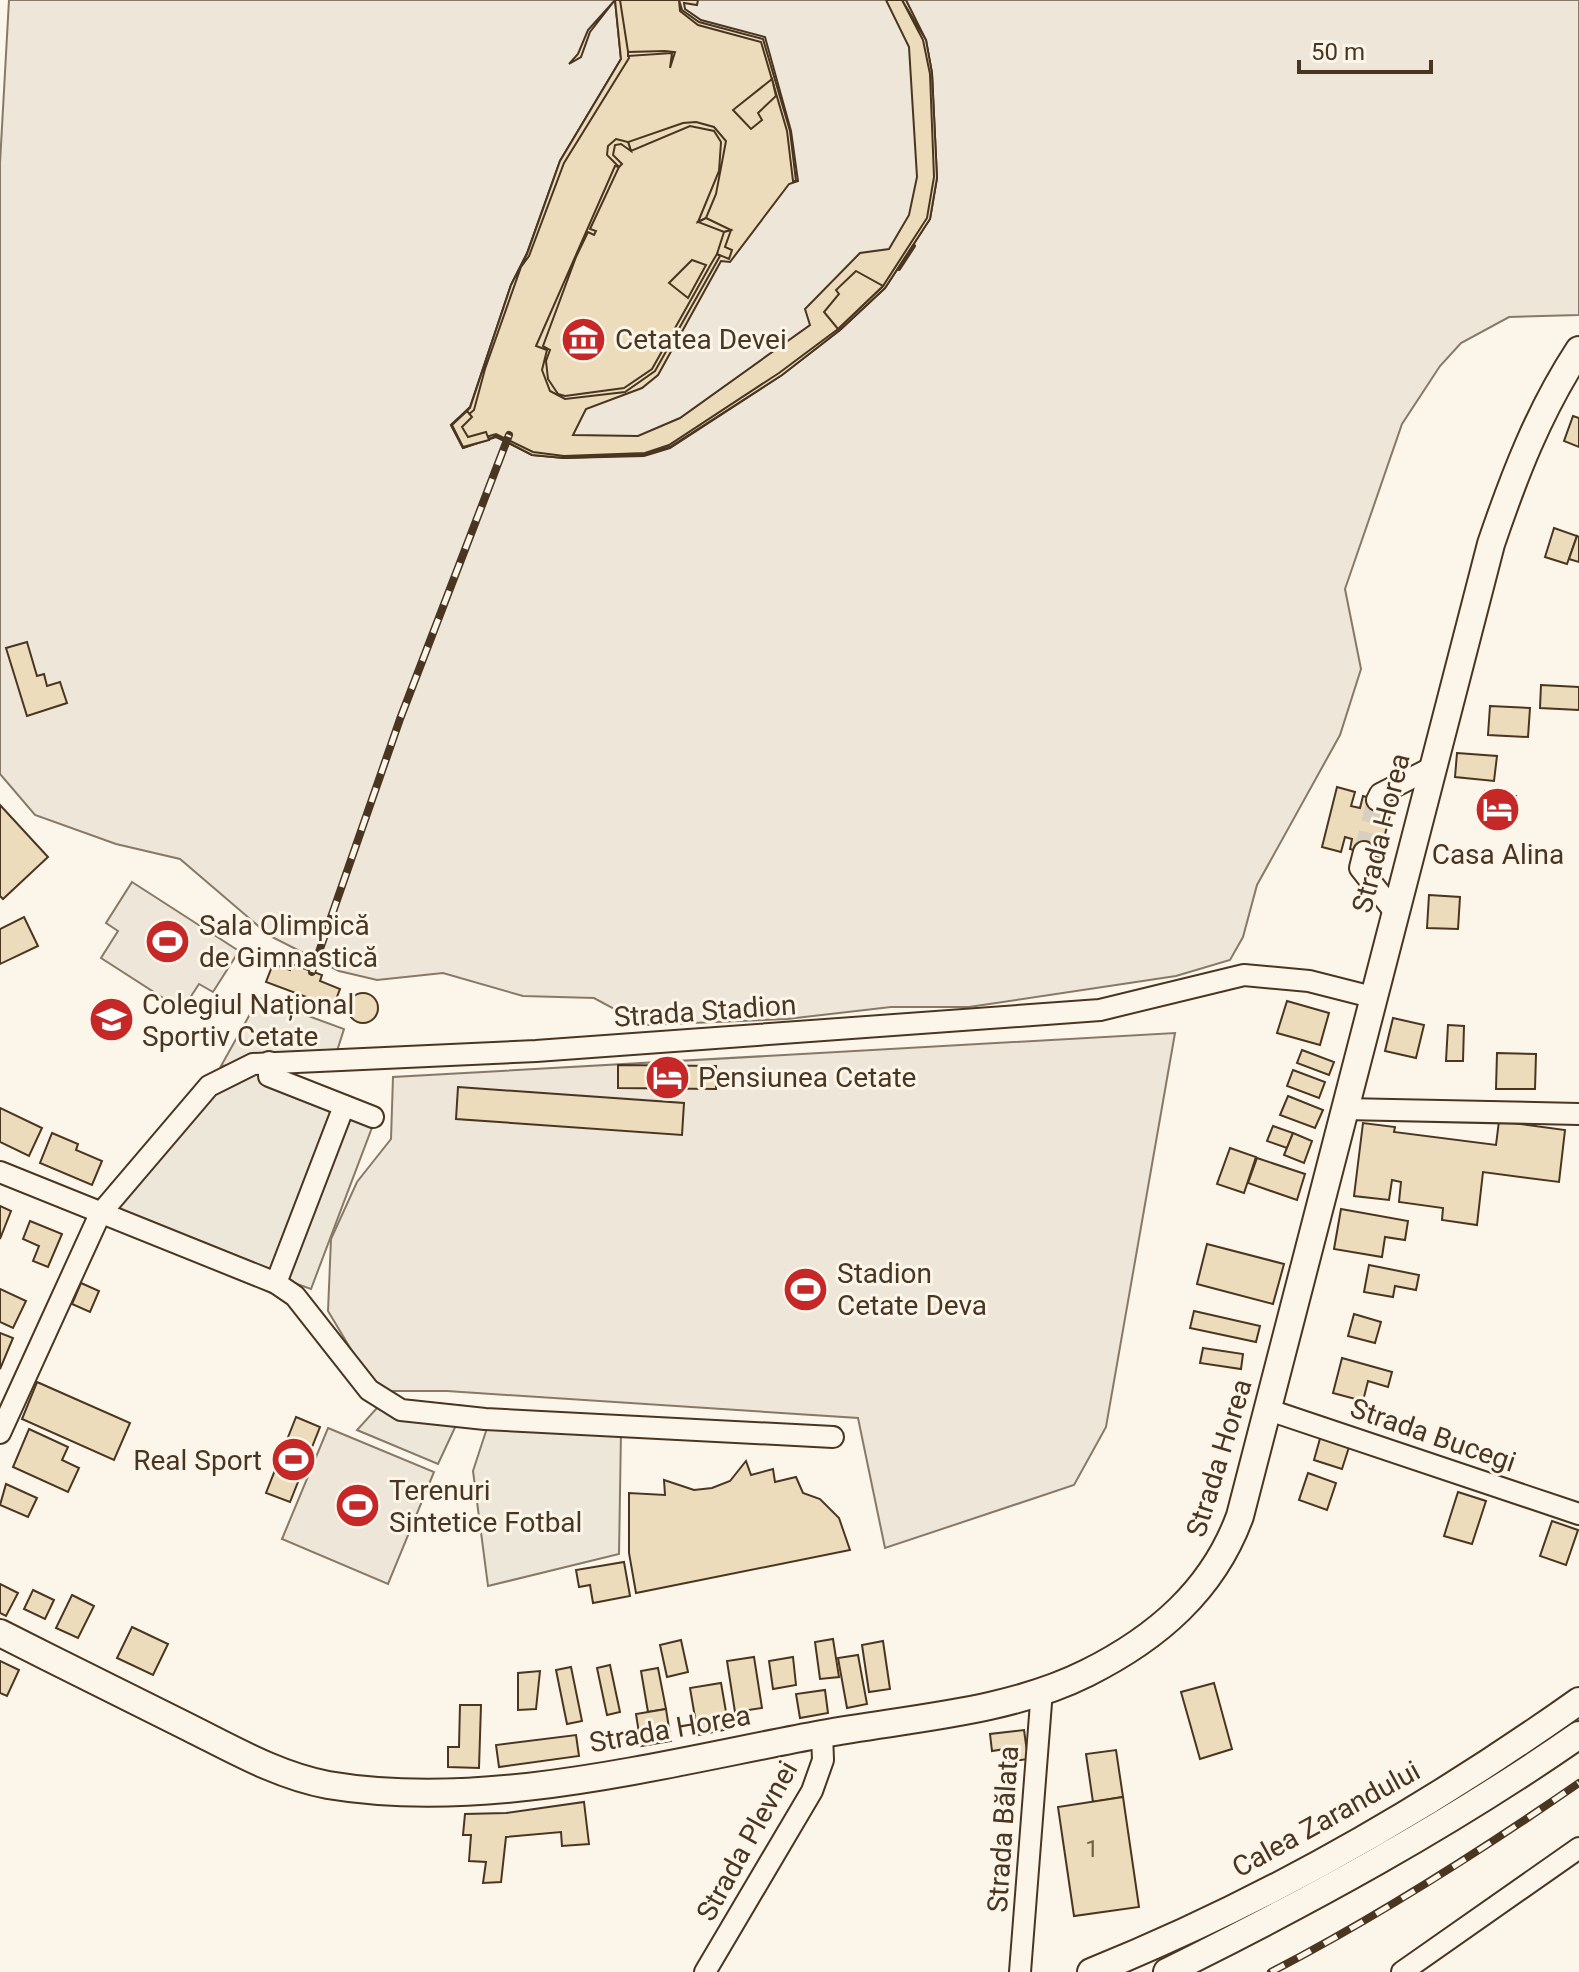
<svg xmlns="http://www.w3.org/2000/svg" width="1579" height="1972" viewBox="0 0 1579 1972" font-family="Roboto,sans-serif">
<rect width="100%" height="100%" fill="#fbf6e9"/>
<g fill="#ede6d9" stroke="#887966" stroke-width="2">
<path d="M9 0H1579V315L1509 317 1461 343 1440 366 1402 424 1345 589 1361 669 1340 735 1257 885 1243 937 1230 960 1176 976 969 1007H891L787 1019 644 1025 594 998 523 996 443 973 377 980 339 971 270 936 180 859 116 844 35 815 0 774V163Z"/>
<path d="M132 882 239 951 213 992 199 984 182 1010 101 958 118 931 106 923Z"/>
<path d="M1175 1033 1106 1427 1074 1485 885 1548 858 1418 447 1391H376L328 1311 331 1239 357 1182 391 1139 393 1077Z"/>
<path d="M328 1428 434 1472 388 1584 282 1539Z"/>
</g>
<g fill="#ede7d9" stroke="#887966" stroke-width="2">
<path d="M259 998 344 1029 336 1054 221 1066Z"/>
<path d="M260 1062 379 1109 311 1289 100 1214 209 1086Z"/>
<path d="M386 1398 465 1406 438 1464 357 1430Z"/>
<path d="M488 1425 621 1431 619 1554 488 1586 473 1471Z"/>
</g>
<g fill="#ecdcbc" stroke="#4a3520" stroke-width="2">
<path d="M615 0H698L697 5 684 3 685 9 701 20 765 37 791 131 798 181 789 184 730 262 721 261 658 375 642 388 586 409 573 435 638 436 680 418 810 325 805 309 860 253 889 249 909 215 917 177 909 47 886 0H906L926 40 932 73 937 178 930 219 885 288 840 330 782 375 670 448 644 456 564 458 532 455 496 437 463 448 451 425 470 407 511 285 527 253 560 161 621 59Z"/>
<path d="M615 0H620L629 58 564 163 529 256 521 267 485 369 474 410 456 425 465 443 496 434 533 452 564 456 645 453 669 445 779 373 838 329 883 286 927 218 934 177 930 74 923 40 902 0 926 40 932 73 937 178 930 219 885 288 840 330 782 375 670 447 645 455 564 458 532 455 496 436 463 448 451 425 470 408 511 285 527 254 560 161 621 59Z"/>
<path d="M615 0 590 32 581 57 569 64 578 54 588 30Z"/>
<path d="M679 0 682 10 699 22 763 39 790 131 796 181H793L787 131 761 42 698 25 680 11Z"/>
<path d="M665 51 675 52 670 68 672 53 628 56V52Z"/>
<path d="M772 79 776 96 758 113 762 120 751 129 733 110Z"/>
<path d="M696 122 714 127 726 141 716 194 706 218 698 222 719 171 721 142 714 131 690 126 631 151 628 142 683 123Z"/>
<path d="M616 139 628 142 631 151 621 144 615 145 613 155 622 164 619 167 607 155 608 146Z"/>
<path d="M615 166 619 167 590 229 596 231 594 235 588 232 576 257 543 346 550 350 546 361 548 379 558 394 565 396 624 388 652 369 711 264 717 254 720 256 655 371 625 392 565 399 550 391 542 370 547 350 536 346Z"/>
<path d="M706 218 731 230 724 232 698 222Z"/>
<path d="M731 230 725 247 732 250 729 259 717 254 724 232Z"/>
<path d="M692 260 706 265 688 298 669 283Z"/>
<path d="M856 271 883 286 838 329 824 312 839 294 836 290Z"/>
<path d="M467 411 472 417 462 427 468 437 486 432 489 440 463 447 452 425Z"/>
<path d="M1573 416 1579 418V447L1564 441Z"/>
<path d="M1554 528 1577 536 1567 564 1545 557Z"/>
<path d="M1577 536 1579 537V562L1569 559Z"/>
<path d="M27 642 37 676 44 674 47 686 60 682 67 703 27 716 6 648Z"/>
<path d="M1541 685 1579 687V710L1540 708Z"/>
<path d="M1490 706 1530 708 1528 737 1488 735Z"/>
<path d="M1457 753 1497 756 1494 781 1455 777Z"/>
<path d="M1337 787 1355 792 1351 806 1360 808 1363 796 1393 804 1379 857 1350 849 1352 839 1345 837 1341 852 1322 847Z"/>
<path d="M1485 791 1516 796 1511 826 1480 821Z"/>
<path d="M0 805 48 857 3 899 0 896Z"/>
<path d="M1429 895 1460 897 1458 929 1427 928Z"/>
<path d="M24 917 38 946 0 964V929Z"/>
<path d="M273 964 290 970 292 964 322 975 320 981 340 989 333 1007 266 982Z"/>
<circle cx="363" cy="1008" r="15"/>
<path d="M1287 1001 1329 1013 1320 1045 1277 1033Z"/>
<path d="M1393 1018 1424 1025 1416 1058 1385 1051Z"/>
<path d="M1448 1025 1464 1026 1463 1061H1446Z"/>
<path d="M1302 1050 1334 1062 1329 1075 1297 1063Z"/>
<path d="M1497 1053 1536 1054 1535 1089H1496Z"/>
<path d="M618 1065 716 1066V1089L618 1088Z"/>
<path d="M1293 1070 1325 1082 1319 1098 1287 1086Z"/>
<path d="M458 1087 684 1103 682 1135 456 1119Z"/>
<path d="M1288 1096 1323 1110 1315 1128 1280 1115Z"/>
<path d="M0 1108 42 1128 29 1156 0 1142Z"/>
<path d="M1499 1121 1565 1130 1559 1182 1483 1172 1477 1225 1442 1220 1443 1208 1399 1202 1401 1182 1392 1180 1389 1200 1354 1196 1363 1123 1395 1127 1394 1132 1496 1145Z"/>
<path d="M1273 1126 1293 1133 1287 1148 1267 1141Z"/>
<path d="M52 1133 78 1144 76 1150 102 1161 92 1185 40 1163Z"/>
<path d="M1293 1133 1312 1141 1304 1163 1284 1155Z"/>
<path d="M1230 1148 1256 1157 1244 1193 1217 1184Z"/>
<path d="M1257 1158 1305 1174 1297 1200 1248 1183Z"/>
<path d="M0 1206 11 1211 0 1239Z"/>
<path d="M1341 1209 1408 1221 1405 1240 1385 1237 1382 1257 1334 1249Z"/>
<path d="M30 1221 62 1234 48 1267 33 1261 39 1246 23 1239Z"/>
<path d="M1207 1244 1284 1264 1273 1304 1197 1284Z"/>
<path d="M1369 1265 1419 1275 1416 1290 1395 1286 1393 1297 1364 1292Z"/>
<path d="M81 1283 99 1291 90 1312 72 1304Z"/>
<path d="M0 1289 26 1301 13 1328 0 1322Z"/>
<path d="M1194 1311 1260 1326 1256 1342 1190 1328Z"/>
<path d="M1354 1314 1381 1322 1375 1343 1348 1336Z"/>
<path d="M0 1333 13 1338 0 1369Z"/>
<path d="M1203 1348 1243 1354 1241 1369 1200 1363Z"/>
<path d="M1342 1358 1392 1372 1388 1387 1368 1381 1363 1401 1333 1393Z"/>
<path d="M37 1382 130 1423 114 1460 22 1419Z"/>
<path d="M296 1417 320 1427 290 1502 266 1493Z"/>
<path d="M29 1429 68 1447 62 1460 79 1468 68 1492 13 1467Z"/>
<path d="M1321 1435 1350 1444 1342 1469 1314 1460Z"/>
<path d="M746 1461 751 1475 773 1469 775 1482 796 1477 803 1493 820 1499 839 1518 850 1550 636 1593 629 1553V1493L665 1495 664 1480 694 1490 712 1488 730 1481Z"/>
<path d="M1308 1473 1336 1483 1327 1510 1299 1500Z"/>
<path d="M6 1484 37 1498 28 1517 0 1505Z"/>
<path d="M1458 1492 1486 1501 1472 1544 1444 1536Z"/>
<path d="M1552 1521 1578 1530 1566 1565 1540 1556Z"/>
<path d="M624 1562 630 1596 593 1603 590 1585 579 1587 576 1570Z"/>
<path d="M0 1584 18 1593 6 1616 0 1613Z"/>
<path d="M33 1590 54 1600 45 1619 24 1609Z"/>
<path d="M72 1595 94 1606 78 1638 56 1628Z"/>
<path d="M132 1627 168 1644 153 1675 117 1658Z"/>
<path d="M833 1639 839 1677 820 1679 815 1642Z"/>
<path d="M681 1640 688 1672 667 1677 660 1645Z"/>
<path d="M883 1641 890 1689 869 1692 862 1645Z"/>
<path d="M858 1655 867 1704 847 1708 838 1658Z"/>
<path d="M754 1657 762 1708 735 1712 727 1661Z"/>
<path d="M793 1657 796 1685 773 1689 769 1661Z"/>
<path d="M0 1661 19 1670 7 1696 0 1693Z"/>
<path d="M610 1665 620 1712 607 1715 597 1668Z"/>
<path d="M571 1667 582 1721 567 1724 556 1670Z"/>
<path d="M658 1668 666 1709 648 1712 641 1671Z"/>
<path d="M540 1671 536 1709 518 1710V1673Z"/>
<path d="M721 1683 729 1729 698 1735 690 1688Z"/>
<path d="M1214 1683 1232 1749 1200 1759 1181 1692Z"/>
<path d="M825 1690 828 1713 800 1718 796 1694Z"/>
<path d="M460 1705H481L479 1768 448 1767V1747H459Z"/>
<path d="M666 1709 671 1741 641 1746 636 1714Z"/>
<path d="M1024 1730 1028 1759 1007 1762 1005 1749 992 1751 990 1734Z"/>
<path d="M576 1735 579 1756 499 1767 496 1745Z"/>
<path d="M1116 1750 1123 1797 1093 1802 1086 1754Z"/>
<path d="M1123 1797 1139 1907 1074 1916 1058 1807Z"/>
<path d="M584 1802 589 1844 562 1846 561 1832 506 1837 501 1882 483 1883 486 1862 469 1861 471 1835H463L465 1814 506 1813Z"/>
</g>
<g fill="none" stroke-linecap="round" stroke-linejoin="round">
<path stroke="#d8cfc1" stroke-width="20" stroke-dasharray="20 10" stroke-linecap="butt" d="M1364 852 1377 800"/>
<defs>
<g id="minor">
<path d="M1377 800 1380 794 1431 768"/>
<path d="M1364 852 1360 868 1394 911"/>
<path d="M269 1062V1076L373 1117"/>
<path d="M1344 1109 1579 1114"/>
<path d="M0 1172 276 1283 295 1296 369 1390 401 1410 485 1419 833 1437"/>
<path d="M276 1283 344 1106"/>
<path d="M1269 1410 1579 1514"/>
<path d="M0 1433 100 1214 209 1086 253 1064 536 1051 1100 1010 1244 975 1309 981 1372 997"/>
<path d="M705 1972 812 1791 823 1760 822 1734"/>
<path d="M1020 1972 1042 1690"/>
<path d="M1402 1972 1579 1848"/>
</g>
<g id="major">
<path d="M0 1633C63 1665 126 1696 190 1728 234 1750 279 1776 328 1785 488 1812 664 1763 822 1734 909 1718 1007 1713 1087 1673 1157 1638 1213 1590 1240 1516L1491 544C1514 476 1539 411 1579 350"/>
<path d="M1091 1972C1263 1903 1428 1808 1579 1701"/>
<path d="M1167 1972C1310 1901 1448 1826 1579 1735"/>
</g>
</defs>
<use href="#minor" stroke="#4a3520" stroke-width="24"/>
<use href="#major" stroke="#4a3520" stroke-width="30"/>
<use href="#minor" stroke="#fbf6e9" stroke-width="20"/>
<use href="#major" stroke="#fbf6e9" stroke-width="26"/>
<defs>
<g id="rail">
<path d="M312 972 400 719 509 435"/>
<path d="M1271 1972C1379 1916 1479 1852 1579 1783"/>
</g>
</defs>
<use href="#rail" stroke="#4a3520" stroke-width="8"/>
<use href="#rail" stroke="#fbf6e9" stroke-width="5" stroke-dasharray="15" stroke-linecap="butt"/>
<path stroke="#4a3520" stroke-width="4" d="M899 269 914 246"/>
</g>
<defs>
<symbol id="museum-disc" viewBox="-11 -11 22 22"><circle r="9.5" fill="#c62828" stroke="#fbf6e9"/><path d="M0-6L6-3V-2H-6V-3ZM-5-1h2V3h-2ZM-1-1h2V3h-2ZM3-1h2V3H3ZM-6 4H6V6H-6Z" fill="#fff"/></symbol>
<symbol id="hotel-disc" viewBox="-11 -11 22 22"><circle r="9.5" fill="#c62828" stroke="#fbf6e9"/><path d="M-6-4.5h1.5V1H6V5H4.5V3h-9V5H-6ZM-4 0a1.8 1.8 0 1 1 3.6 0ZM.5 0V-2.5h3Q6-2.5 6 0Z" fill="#fff"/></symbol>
<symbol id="stadium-disc" viewBox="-11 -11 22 22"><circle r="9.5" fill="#c62828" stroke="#fbf6e9"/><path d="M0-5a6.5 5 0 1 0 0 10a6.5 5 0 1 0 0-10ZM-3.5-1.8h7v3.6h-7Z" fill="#fff"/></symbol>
<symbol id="university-disc" viewBox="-11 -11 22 22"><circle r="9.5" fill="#c62828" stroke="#fbf6e9"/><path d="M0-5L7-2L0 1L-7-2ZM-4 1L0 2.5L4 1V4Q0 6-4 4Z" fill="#fff"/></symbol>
</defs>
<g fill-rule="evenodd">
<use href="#museum-disc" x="558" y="314" width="51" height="51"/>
<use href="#hotel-disc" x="1472" y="784" width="51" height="51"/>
<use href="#stadium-disc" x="142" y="916" width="51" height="51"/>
<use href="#university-disc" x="86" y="994" width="51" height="51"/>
<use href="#hotel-disc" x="642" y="1052" width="51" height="51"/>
<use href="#stadium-disc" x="780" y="1264" width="51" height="51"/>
<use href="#stadium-disc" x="268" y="1434" width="51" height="51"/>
<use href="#stadium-disc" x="332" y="1480" width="51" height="51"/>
</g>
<g text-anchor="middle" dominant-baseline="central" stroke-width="6" stroke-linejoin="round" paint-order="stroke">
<g font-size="24" fill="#725f47">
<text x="1092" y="1849">1</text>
</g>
<g font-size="28" fill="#4a3520" stroke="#fbf6e9" text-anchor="start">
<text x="615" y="339">Cetatea Devei</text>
<text x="1498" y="854" text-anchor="middle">Casa Alina</text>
<text x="199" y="925">Sala Olimpică<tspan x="199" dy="32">de Gimnastică</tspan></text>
<text x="142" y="1004">Colegiul Național<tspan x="142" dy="32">Sportiv Cetate</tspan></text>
<text x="698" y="1077">Pensiunea Cetate</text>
<text x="837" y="1273">Stadion<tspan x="837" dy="32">Cetate Deva</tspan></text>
<text x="262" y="1460" text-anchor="end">Real Sport</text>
<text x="389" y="1490">Terenuri<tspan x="389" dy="32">Sintetice Fotbal</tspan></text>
</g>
<g font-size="28" fill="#4a3520" stroke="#fbf6e9">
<text transform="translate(1381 833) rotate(-76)">Strada Horea</text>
<text transform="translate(705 1011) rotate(-4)">Strada Stadion</text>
<text transform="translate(1433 1435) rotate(19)">Strada Bucegi</text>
<text transform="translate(1219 1458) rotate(-73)">Strada Horea</text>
<text transform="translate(670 1729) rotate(-10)">Strada Horea</text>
<text transform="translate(1326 1819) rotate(-29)">Calea Zarandului</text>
<text transform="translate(1003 1829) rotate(-86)">Strada Bălata</text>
<text transform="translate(747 1841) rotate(-61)">Strada Plevnei</text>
</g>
</g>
<path d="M1299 60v12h132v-12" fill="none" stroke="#4a3520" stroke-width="4"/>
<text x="1311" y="60" font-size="24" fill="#4a3520" stroke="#fbf6e9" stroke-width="6" paint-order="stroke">50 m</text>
</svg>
